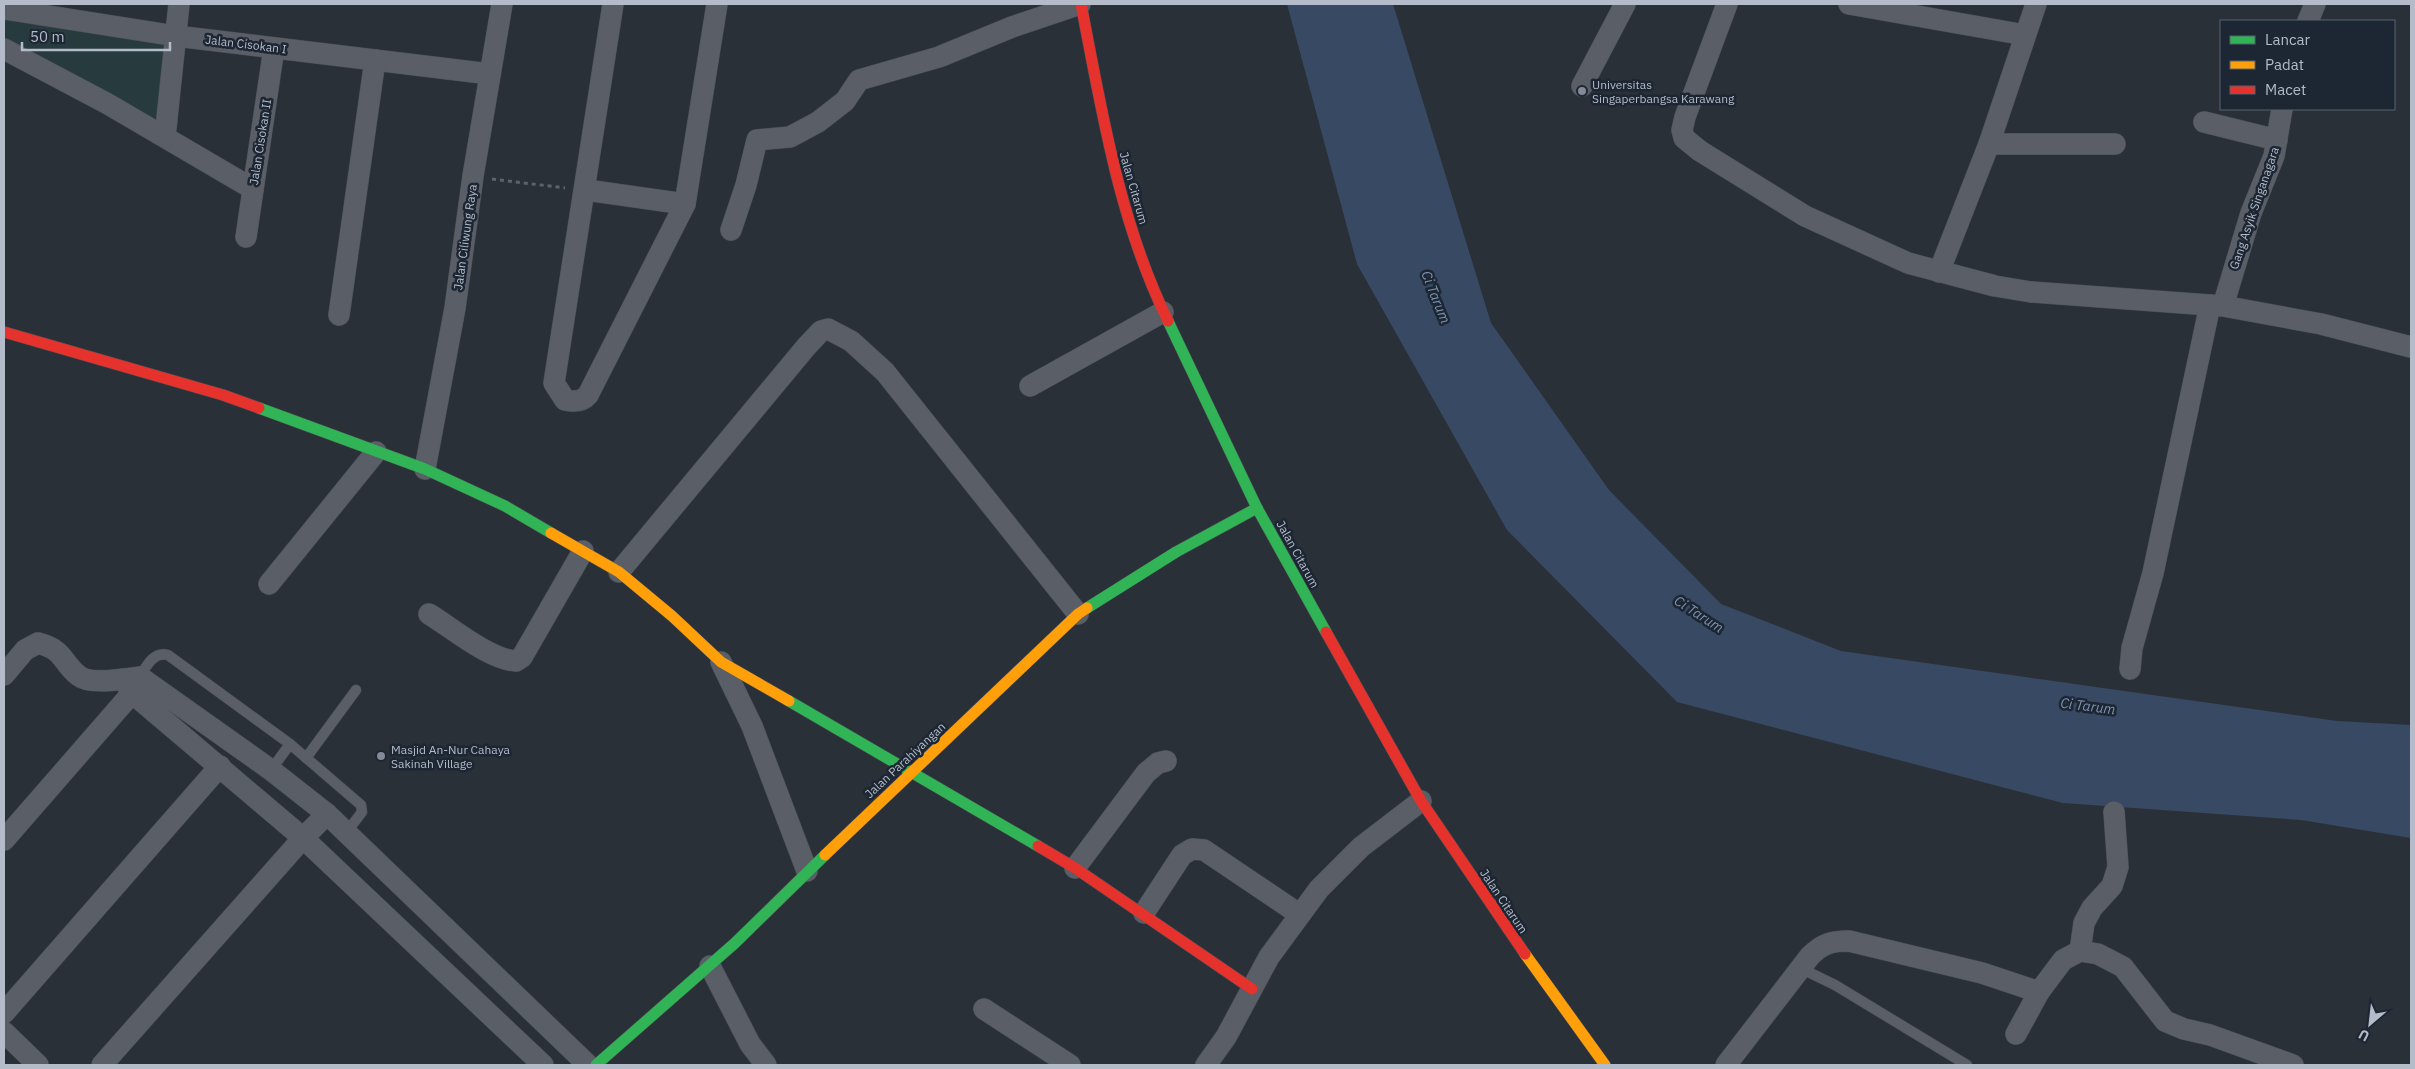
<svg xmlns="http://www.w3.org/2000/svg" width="2415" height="1069" viewBox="0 0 2415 1069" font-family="'IBM Plex Sans',sans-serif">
<rect width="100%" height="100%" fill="#2a3038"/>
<path fill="#273a3e" d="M4 14 167 39 159 123 4 43Z"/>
<path fill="#384963" d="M1287 4H1393L1491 323 1609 490 1721 604 1841 651 2337 721 2411 725V838L2301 820 2063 803 1677 702 1507 530 1357 264Z"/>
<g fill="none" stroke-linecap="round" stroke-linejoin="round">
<defs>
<g id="lane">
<path d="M139 678C146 667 153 651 168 655L290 744 361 805 362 812 346 833"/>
<path d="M306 758 356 690"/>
<path d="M271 770 290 744"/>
<path d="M1800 968 1835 985 1967 1065"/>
</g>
<g id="street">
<path d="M613 4 554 383 565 400C574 402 582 402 588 395L685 204 717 4"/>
<path d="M1727 4 1685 117 1682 130 1684 138 1700 151 1805 216 1908 263 1995 286 2031 292 2223 306 2321 324 2411 347"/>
<path d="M1849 4 2025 35"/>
<path d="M4 9 176 36 490 74"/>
<path d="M2308 21 2315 4"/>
<path d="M4 49 108 104 253 189"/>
<path d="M1582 86 1625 4"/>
<path d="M2204 122 2277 140"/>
<path d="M165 137 179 4"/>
<path d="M1989 144H2115"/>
<path d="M586 190 685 204"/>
<path d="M731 230 746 185 757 140 790 137 818 122 845 101 859 80 939 57 1012 27 1080 4"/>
<path d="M246 237 274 48"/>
<path d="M1939 272 1989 144 2036 4"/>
<path d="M2223 306 2251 213 2274 156 2282 109"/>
<path d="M339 315 375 60"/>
<path d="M1030 386 1163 312"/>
<path d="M425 469 455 308 473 176 502 4"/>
<path d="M619 572 806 347 821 331 828 329 851 341 885 372 1078 614"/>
<path d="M269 584 376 452"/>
<path d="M429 614C452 628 490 660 516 661L522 657 583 551"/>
<path d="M721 662 752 726 807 871"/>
<path d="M2130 669 2132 648 2153 573 2210 305"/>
<path d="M4 675 25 650 38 643C65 650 61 662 79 676 90 685 125 679 140 677L271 770 327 814 588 1065"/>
<path d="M123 679 132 693 303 838 543 1065"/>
<path d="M4 840 132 693"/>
<path d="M1075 868 1146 773 1158 763 1166 761"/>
<path d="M1144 913 1182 855 1192 849 1204 850 1299 914"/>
<path d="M2080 951 2084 923 2092 908 2112 886 2118 867 2114 812"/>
<path d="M710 966 750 1044 766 1065"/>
<path d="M984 1009 1070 1065"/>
<path d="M4 1013 220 766"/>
<path d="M4 1032 38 1065"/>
<path d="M2016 1034 2039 992"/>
<path d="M102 1065 303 838 327 814"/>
<path d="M1206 1065 1226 1037 1269 957 1319 889 1361 847 1421 801"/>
<path d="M1726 1065 1810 956C1822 944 1831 941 1849 941L1982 973 2039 992 2063 960 2080 951 2098 954 2123 967 2165 1021 2184 1029 2210 1035 2293 1065"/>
</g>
<g id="fast">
<path d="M1168 321 1257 508 1326 632"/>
<path d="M259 408 425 469 505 506 551 533"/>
<path d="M1087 608 1176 552 1257 508"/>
<path d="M789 701 1038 846"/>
<path d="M596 1065 735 943 825 855"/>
</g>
<g id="slow">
<path d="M551 533 619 572 672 616 721 662 789 701"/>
<path d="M825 855 1078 614 1087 608"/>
<path d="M1525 954 1605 1065"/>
</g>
<g id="jam">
<path d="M1081 4C1102 112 1119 221 1168 321"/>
<path d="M4 332 223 395 259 408"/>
<path d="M1326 632 1421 801 1525 954"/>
<path d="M1038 846 1075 868 1252 989"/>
</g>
</defs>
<use href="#lane" stroke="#484c53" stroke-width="11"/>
<use href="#street" stroke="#484c53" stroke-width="22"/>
<use href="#fast" stroke="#484c53" stroke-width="12"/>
<use href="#slow" stroke="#484c53" stroke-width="12"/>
<use href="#jam" stroke="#484c53" stroke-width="12"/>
<path stroke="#5d636a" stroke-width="3" stroke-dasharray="4 4" stroke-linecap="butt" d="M492 179 565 188"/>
<use href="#lane" stroke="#5a5e66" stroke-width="10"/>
<use href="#street" stroke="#5a5e66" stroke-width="21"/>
<use href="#fast" stroke="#30b455" stroke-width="11"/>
<use href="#slow" stroke="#ff9f0a" stroke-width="11"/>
<use href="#jam" stroke="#e5322d" stroke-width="11"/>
</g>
<g fill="#848b96" stroke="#1d2633" stroke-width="2">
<circle cx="1582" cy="91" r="5"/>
<circle cx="381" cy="756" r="5"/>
</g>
<g text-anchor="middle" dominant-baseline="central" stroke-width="5" stroke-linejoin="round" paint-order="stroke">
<g font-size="12" fill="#b4bcc9" stroke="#1d2633">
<text transform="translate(246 44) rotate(7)">Jalan Cisokan I</text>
<text transform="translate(260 142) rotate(-81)">Jalan Cisokan II</text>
<text transform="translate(1134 188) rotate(74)">Jalan Citarum</text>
<text transform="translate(2254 208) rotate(-71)">Gang Asyik Singanagara</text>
<text transform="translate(465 237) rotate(-82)">Jalan Ciliwung Raya</text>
<text transform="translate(1298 554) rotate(61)">Jalan Citarum</text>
<text transform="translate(905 760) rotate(-43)">Jalan Parahiyangan</text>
<text transform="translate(1504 901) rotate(56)">Jalan Citarum</text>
</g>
<g font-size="12" fill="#b4bcc9" stroke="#1d2633" text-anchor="start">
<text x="1592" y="84">Universitas<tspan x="1592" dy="14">Singaperbangsa Karawang</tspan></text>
<text x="391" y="749">Masjid An-Nur Cahaya<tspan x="391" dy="14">Sakinah Village</tspan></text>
</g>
<g font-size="14" font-style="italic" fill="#7c92b1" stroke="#1d2633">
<text transform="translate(1436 297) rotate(68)">Ci Tarum</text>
<text transform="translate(1699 614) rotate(33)">Ci Tarum</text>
<text transform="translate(2088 706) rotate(7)">Ci Tarum</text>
</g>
</g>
<rect width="2415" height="1069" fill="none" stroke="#b4bcc9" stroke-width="10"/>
<rect x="2220" y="20" width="175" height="90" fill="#1d2633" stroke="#59626f"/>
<rect x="2230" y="36" width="25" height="8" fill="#30b455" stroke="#59626f"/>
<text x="2265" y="45" font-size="15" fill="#b4bcc9">Lancar</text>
<rect x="2230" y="61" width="25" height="8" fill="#ff9f0a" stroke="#59626f"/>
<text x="2265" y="70" font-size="15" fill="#b4bcc9">Padat</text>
<rect x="2230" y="86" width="25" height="8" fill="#e5322d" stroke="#59626f"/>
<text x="2265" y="95" font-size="15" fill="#b4bcc9">Macet</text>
<g transform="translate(2370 1024) rotate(208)" stroke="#1d2633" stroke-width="4" paint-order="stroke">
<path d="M0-4L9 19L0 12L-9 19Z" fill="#b4bcc9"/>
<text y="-8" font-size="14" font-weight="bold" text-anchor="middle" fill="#b4bcc9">U</text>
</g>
<path d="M22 42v8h148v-8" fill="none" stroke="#b4bcc9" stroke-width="2.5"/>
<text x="30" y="42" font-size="15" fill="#b4bcc9" stroke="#1d2633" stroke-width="4" paint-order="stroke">50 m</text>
</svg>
